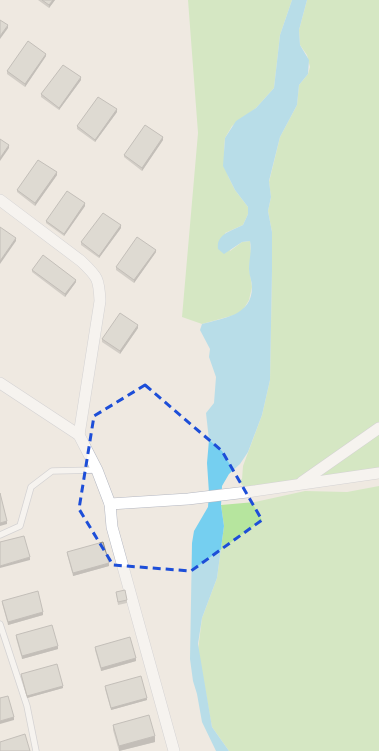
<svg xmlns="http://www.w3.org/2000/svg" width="379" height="751" viewBox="0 0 379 751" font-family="'Nunito Sans',sans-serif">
<rect width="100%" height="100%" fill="#efe9e1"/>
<g fill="#b6e59e">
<path d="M188 0H292L280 35 274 88 256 108 232 126 225 138 224 150 228 176 235 190 248 207V214L243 225 225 233 230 251 242 242 250 241 251 254 249 268 252 287 249 300 243 310 238 314 202 324 182 317 198 133Z"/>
<path d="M307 0H379V427L298 483 252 488 243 486 239 481 242 479 243 466 262 415 270 380 272 271V232L268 211 271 197 269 182 280 137 297 105 299 85 308 74 310 67 307 55 300 45 299 30Z"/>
<path d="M379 434V474L315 479Z"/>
<path d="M379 486V751H229L212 727 198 650 202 618 217 578 224 526 221 505 255 502 305 491 347 492Z"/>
</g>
<path fill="#75cff0" d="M292 0H307L299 30 300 45 309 60 308 74 299 85 297 105 280 137 269 181 271 197 268 211 272 232V271L270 380 262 415 248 452 240 464 229 474 222 486 221 505 224 526 217 578 202 618 198 644 212 727 229 751H216L202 722 197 694 193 681 190 659 192 543 194 531 208 507 209 493 207 463 209 440 206 413 214 403 216 377 209 357 210 349 200 330 202 324C223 318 252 316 252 287 252 281 249 275 249 269 249 259 252 251 250 241L242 242 224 254 218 249C216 234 231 231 243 225L248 214V207L235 190 223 166 225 138 236 121 256 108 274 88 280 35Z"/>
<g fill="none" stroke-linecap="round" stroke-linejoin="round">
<defs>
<g id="lane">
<path d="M0 535 20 526 31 487 52 471 97 470"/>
<path d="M0 624 27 706 36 751"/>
</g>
<g id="street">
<path d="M0 200 81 261C98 277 99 279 100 301L79 435"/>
<path d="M0 383 79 435 97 470 110 504 112 527 174 751"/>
<path d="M302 482 379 428"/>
<path d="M110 504 188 499 247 492 379 473"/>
</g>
</defs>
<use href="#lane" stroke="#b4b7c1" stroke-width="7"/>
<use href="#street" stroke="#b4b7c1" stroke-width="12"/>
<use href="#lane" stroke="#fff" stroke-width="5.5"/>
<use href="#street" stroke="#fff" stroke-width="11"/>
</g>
<g fill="#afaba4">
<path d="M38 0H55L49 8Z"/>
<path d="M46 56 25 87 7 74V71Z"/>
<path d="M81 80 59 110 41 97V94Z"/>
<path d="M117 112 95 142 77 129V126Z"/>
<path d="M163 140 142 171 124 157V155Z"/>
<path d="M57 175 35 206 17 192V190Z"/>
<path d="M85 206 64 236 46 223V221Z"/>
<path d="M121 228 99 258 81 245V242Z"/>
<path d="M156 252 134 283 116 270V267Z"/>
<path d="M32 270 76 282 65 297 32 272Z"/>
<path d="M138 328 120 354 102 342V339Z"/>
<path d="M67 552 109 566 73 576 67 554Z"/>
<path d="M116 592 127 600V603L118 605Z"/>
<path d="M2 601 43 615 8 625 2 603Z"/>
<path d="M16 635 58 649 22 659 16 638Z"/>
<path d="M95 647 136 661 101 671 95 650Z"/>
<path d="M21 674 63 688 27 698 21 677Z"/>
<path d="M105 686 147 700 111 710 105 689Z"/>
<path d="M113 725 155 742 119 751 113 730Z"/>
</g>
<g fill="#8e8b86">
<path d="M53 0H55L49 8V5Z"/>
<path d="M8 25V28L0 39V36Z"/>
<path d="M46 54V56L25 87V84Z"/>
<path d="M81 77V80L59 110V108Z"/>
<path d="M117 109V112L95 142V140Z"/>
<path d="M163 137V140L142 171V168Z"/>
<path d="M9 145V148L0 161V158Z"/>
<path d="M57 172V175L35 206V203Z"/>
<path d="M85 203V206L64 236V234Z"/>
<path d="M121 225V228L99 258V256Z"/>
<path d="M16 238V241L0 264V261Z"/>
<path d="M156 250V252L134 283V280Z"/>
<path d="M76 280V282L65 297V294Z"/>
<path d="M138 325V328L120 354V351Z"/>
<path d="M7 521V524L0 526V523Z"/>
<path d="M30 557V560L0 568V566Z"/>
<path d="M109 563V566L73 576V573Z"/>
<path d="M43 612V615L8 625V622Z"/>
<path d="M58 646V649L22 659V656Z"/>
<path d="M136 658V661L101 671V668Z"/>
<path d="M63 686V688L27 698V696Z"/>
<path d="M147 698V700L111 710V708Z"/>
<path d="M14 717V720L0 724V721Z"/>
<path d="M155 736V742L119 751V746Z"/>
</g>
<g fill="#cbc7bf" stroke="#8e8b86">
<path d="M42 0H53L49 5Z"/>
<path d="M0 20 8 25 0 36Z"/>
<path d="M28 41 46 54 25 84 7 71Z"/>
<path d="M63 65 81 77 59 108 41 94Z"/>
<path d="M98 97 117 109 95 140 77 126Z"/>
<path d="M145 125 163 137 142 168 124 155Z"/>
<path d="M0 139 9 145 0 158Z"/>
<path d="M38 160 57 172 35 203 17 190Z"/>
<path d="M67 191 85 203 64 234 46 221Z"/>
<path d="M103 213 121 225 99 256 81 242Z"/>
<path d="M0 227 16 238 0 261Z"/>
<path d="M137 237 156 250 134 280 116 267Z"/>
<path d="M43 255 76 280 65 294 32 270Z"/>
<path d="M120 313 138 325 120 351 102 339Z"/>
<path d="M0 493 7 521 0 523Z"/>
<path d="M24 536 30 557 0 566V542Z"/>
<path d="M103 542 109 563 73 573 67 552Z"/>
<path d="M125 590 127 600 118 602 116 592Z"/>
<path d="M38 591 43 612 8 622 2 601Z"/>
<path d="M52 625 58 646 22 656 16 635Z"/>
<path d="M130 637 136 658 101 668 95 647Z"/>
<path d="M57 664 63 686 27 696 21 674Z"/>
<path d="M141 676 147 698 111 708 105 686Z"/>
<path d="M8 696 14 717 0 721V698Z"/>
<path d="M149 715 155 736 119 746 113 725Z"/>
<path d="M25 734 30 751H0V742Z"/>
</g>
<path d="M0 0H379V751H0ZM145 385 222 451 262 520 191 571 113 565 79 509 94 416Z" fill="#efe9e1" fill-opacity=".55" fill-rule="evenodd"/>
<path fill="none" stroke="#1d4ed8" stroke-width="3" stroke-dasharray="8 5" stroke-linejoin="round" d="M145 385 222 451 262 520 191 571 113 565 79 509 94 416Z"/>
</svg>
